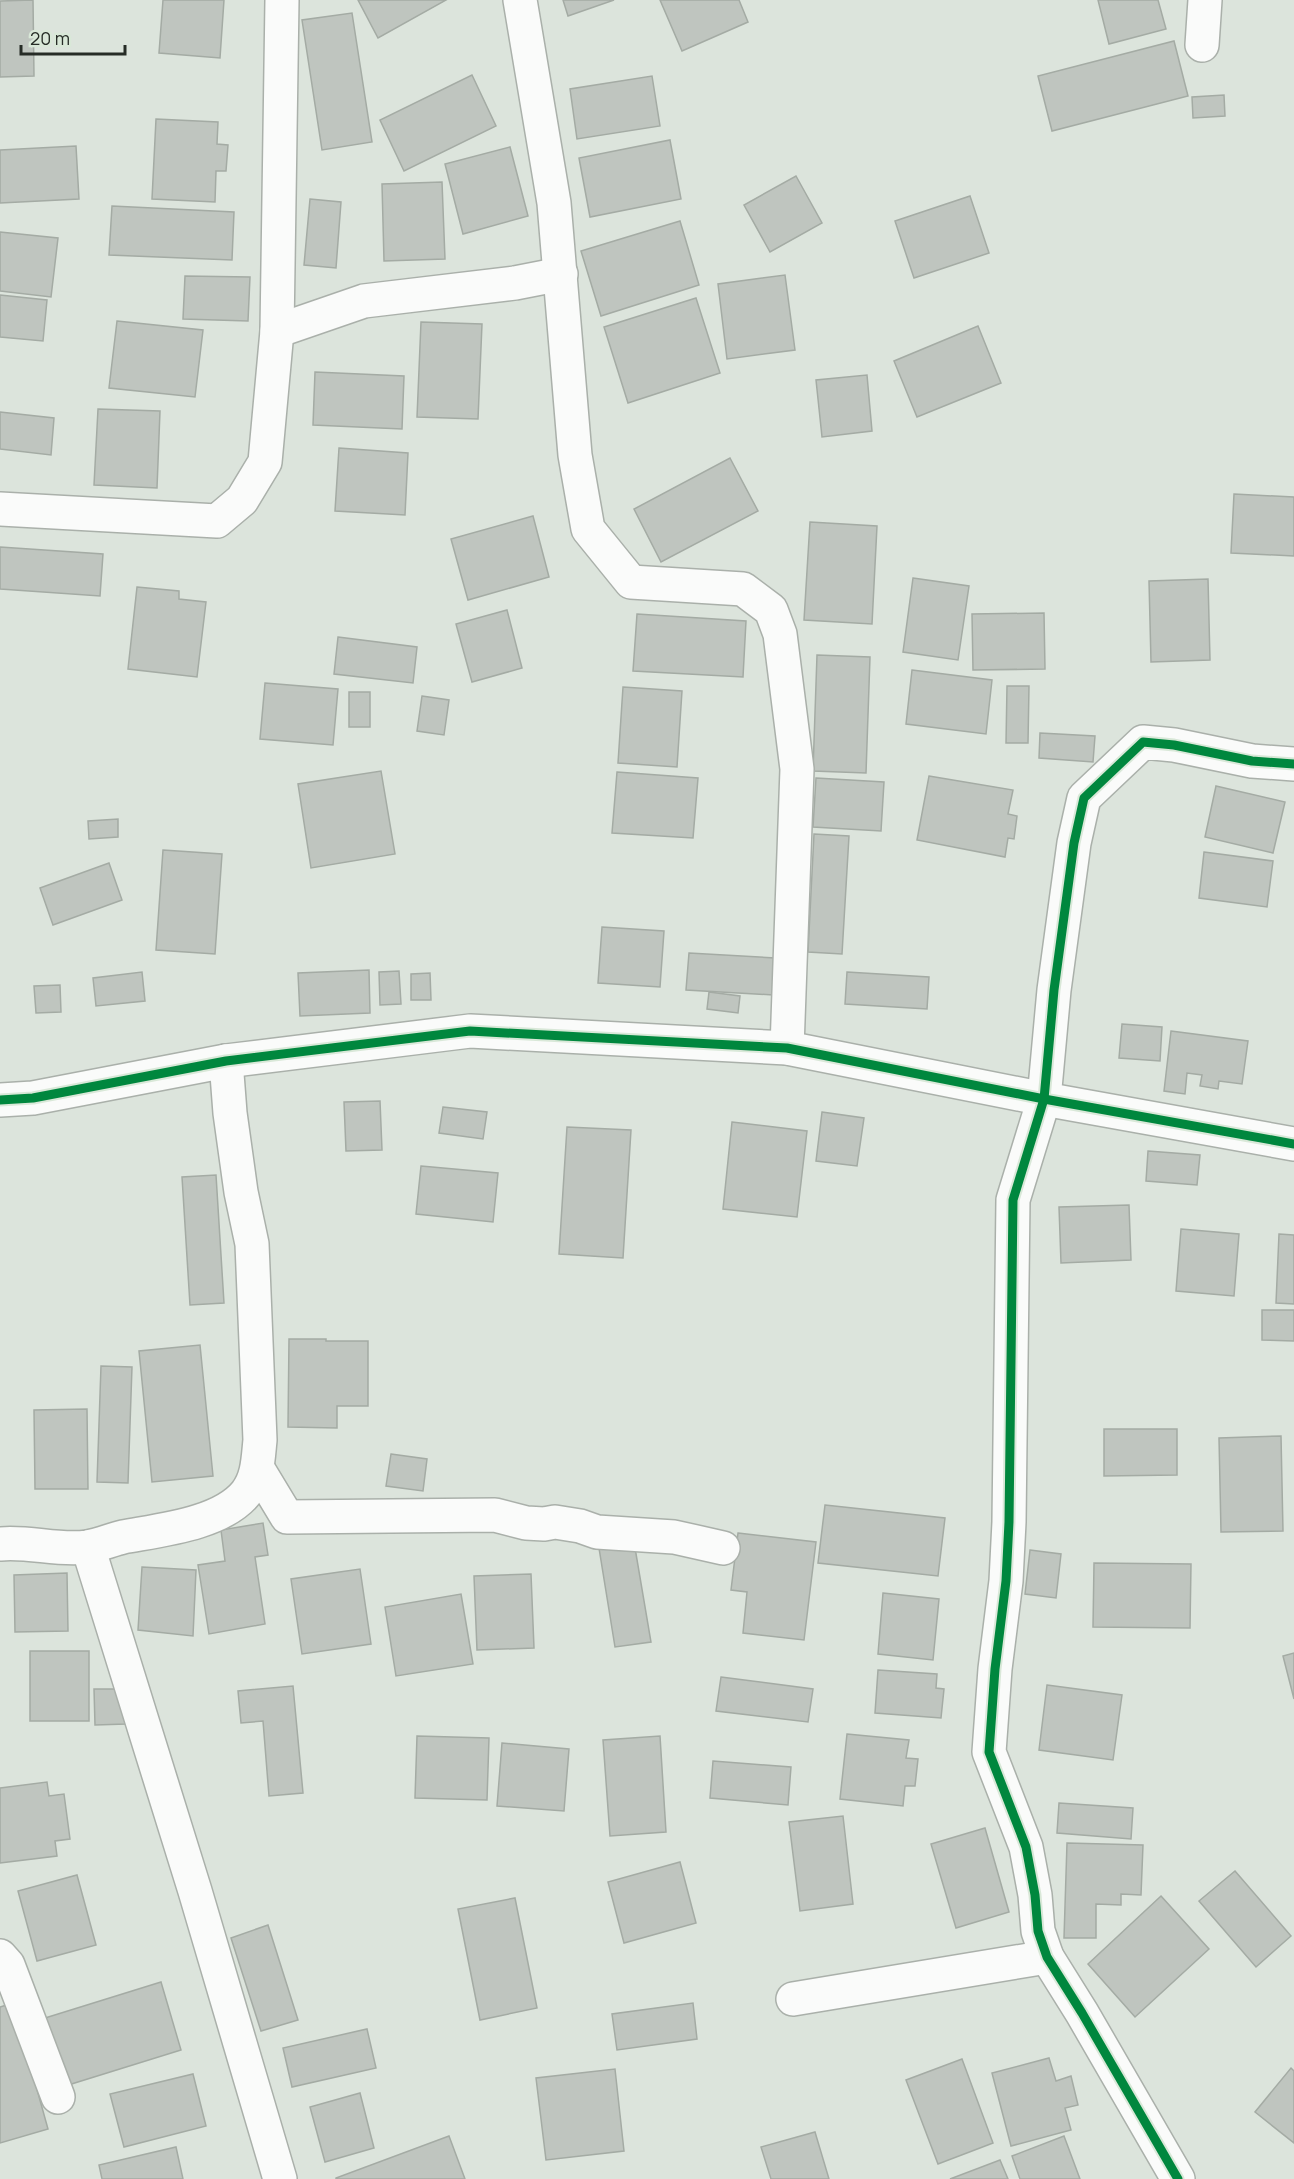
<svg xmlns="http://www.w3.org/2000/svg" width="1294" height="2179" viewBox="0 0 1294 2179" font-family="Manrope,sans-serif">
<rect width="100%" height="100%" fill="#dce4dc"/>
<g fill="#bfc5bf" stroke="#a4aba4" stroke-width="1.5">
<path d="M33 0 34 76 0 77V1Z"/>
<path d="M163 0H224L220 58 159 53Z"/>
<path d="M358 0H446L378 38Z"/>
<path d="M563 0H614L568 16Z"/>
<path d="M660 0H739L748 22 682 51Z"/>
<path d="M1098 0H1158L1166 29 1109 44Z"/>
<path d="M352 13 372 142 322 150 302 20Z"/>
<path d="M1174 41 1188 96 1052 131 1038 76Z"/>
<path d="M472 75 496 126 404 171 380 120Z"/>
<path d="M652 76 660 126 577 139 570 89Z"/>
<path d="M1224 95 1225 116 1193 118 1192 97Z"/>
<path d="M156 119 218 122 217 144 228 145 226 171H216L215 202 152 199Z"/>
<path d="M670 140 681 199 590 217 579 158Z"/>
<path d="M76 146 79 199 0 203V150Z"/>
<path d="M510 147 528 216 463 234 445 164Z"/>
<path d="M796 176 822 223 770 252 744 205Z"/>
<path d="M442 182 445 259 384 261 382 184Z"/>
<path d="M970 196 989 253 914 278 895 221Z"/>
<path d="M310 199 341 202 336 268 304 265Z"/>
<path d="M112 206 234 212 232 260 109 255Z"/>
<path d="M680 221 699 285 601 316 581 251Z"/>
<path d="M0 232 58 238 51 297 0 291Z"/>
<path d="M785 275 795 350 727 359 718 284Z"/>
<path d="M185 276 250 277 248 321 183 319Z"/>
<path d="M0 295 47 300 43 341 0 337Z"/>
<path d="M696 298 720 373 628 403 604 327Z"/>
<path d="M117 321 203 330 195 397 109 388Z"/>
<path d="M421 322 482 324 478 419 417 417Z"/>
<path d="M978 326 1001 383 917 417 894 361Z"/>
<path d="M315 372 404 376 402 429 313 425Z"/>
<path d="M867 375 872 431 822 437 816 380Z"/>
<path d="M98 409 160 411 157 488 94 485Z"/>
<path d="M0 412 54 418 51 455 0 449Z"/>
<path d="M339 448 408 453 405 515 335 511Z"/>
<path d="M730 458 758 511 661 562 634 509Z"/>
<path d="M1234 494 1294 497V556L1231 553Z"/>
<path d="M533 516 549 577 468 600 451 539Z"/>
<path d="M810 522 877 526 872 624 804 620Z"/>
<path d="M0 547 103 554 100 596 0 589Z"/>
<path d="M913 578 969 586 958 660 903 652Z"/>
<path d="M1208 579 1210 660 1151 662 1149 581Z"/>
<path d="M137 587 179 591V599L206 602 197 677 128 669Z"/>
<path d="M507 610 522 668 472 682 456 624Z"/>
<path d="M1044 613 1045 669 973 670 972 614Z"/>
<path d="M637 614 746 621 743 677 633 671Z"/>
<path d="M338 637 417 647 413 683 334 674Z"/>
<path d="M817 655 870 657 866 773 813 771Z"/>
<path d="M912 670 992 680 986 734 906 724Z"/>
<path d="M265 683 338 689 333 745 260 739Z"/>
<path d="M1007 686H1029L1028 743H1006Z"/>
<path d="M623 687 682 691 677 767 618 763Z"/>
<rect x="349" y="692" width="21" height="35"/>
<path d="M422 696 449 700 444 735 417 731Z"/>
<path d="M1040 733 1095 736 1093 762 1039 758Z"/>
<path d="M381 771 395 854 311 868 298 784Z"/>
<path d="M617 772 698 778 693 838 612 833Z"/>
<path d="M929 776 1013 790 1008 814 1017 816 1014 839 1008 838 1005 857 917 840Z"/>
<path d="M816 778 884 782 881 831 813 827Z"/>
<path d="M1216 786 1285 802 1273 853 1205 837Z"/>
<path d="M118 819V837L89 839 88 821Z"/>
<path d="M814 834 849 836 842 954 808 952Z"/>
<path d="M163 850 222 854 215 954 156 950Z"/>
<path d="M1204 852 1273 861 1267 907 1199 898Z"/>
<path d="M109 863 122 900 53 925 40 888Z"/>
<path d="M602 927 664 931 660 987 598 983Z"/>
<path d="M689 953 775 958 773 995 686 990Z"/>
<path d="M369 970 370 1013 300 1016 298 973Z"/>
<path d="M399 971 401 1004 380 1005 379 972Z"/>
<path d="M142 972 145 1001 96 1006 93 978Z"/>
<path d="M847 972 929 977 927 1009 845 1004Z"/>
<path d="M430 973 431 1000H411V974Z"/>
<path d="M60 985 61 1012 36 1013 34 986Z"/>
<path d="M709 992 740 996 738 1013 707 1009Z"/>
<path d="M1122 1024 1162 1027 1160 1061 1119 1058Z"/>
<path d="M1171 1031 1248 1041 1242 1084 1219 1081 1218 1089 1200 1086 1202 1075 1187 1073 1185 1094 1164 1091Z"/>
<path d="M380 1101 382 1150 346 1151 344 1102Z"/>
<path d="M443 1107 487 1112 483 1139 439 1133Z"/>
<path d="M822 1112 864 1118 857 1166 816 1161Z"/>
<path d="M732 1122 807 1131 797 1217 723 1209Z"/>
<path d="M567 1127 631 1130 623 1258 559 1254Z"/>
<path d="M1148 1151 1200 1155 1197 1185 1146 1181Z"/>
<path d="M421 1166 498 1173 493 1222 416 1214Z"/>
<path d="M216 1175 224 1303 190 1305 182 1177Z"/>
<path d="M1129 1205 1131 1260 1061 1263 1059 1207Z"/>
<path d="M1181 1229 1239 1234 1234 1296 1176 1291Z"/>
<path d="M1279 1234 1294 1235V1304L1276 1303Z"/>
<path d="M1262 1310H1294V1341L1262 1340Z"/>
<path d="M289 1339H326V1341H368V1406H337V1428L288 1427Z"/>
<path d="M200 1345 213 1476 152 1482 139 1351Z"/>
<path d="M101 1366 132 1367 128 1483 97 1482Z"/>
<path d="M87 1409 88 1489H35L34 1410Z"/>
<path d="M1104 1429H1177V1475L1104 1476Z"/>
<path d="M1281 1436 1283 1531 1221 1532 1219 1438Z"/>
<path d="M391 1454 427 1459 423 1491 386 1486Z"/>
<path d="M825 1505 945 1518 938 1576 818 1563Z"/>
<path d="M263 1523 268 1555 255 1557 265 1624 209 1634 198 1565 225 1561 221 1530Z"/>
<path d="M738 1533 816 1542 804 1640 743 1633 747 1592 731 1590Z"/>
<path d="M634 1542 651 1642 615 1647 599 1548Z"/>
<path d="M1030 1550 1061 1554 1056 1598 1025 1594Z"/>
<path d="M1094 1563 1191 1564 1190 1628 1093 1627Z"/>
<path d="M142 1567 196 1570 193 1636 138 1630Z"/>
<path d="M360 1569 371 1644 302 1654 291 1579Z"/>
<path d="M67 1573 68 1631 15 1632 14 1575Z"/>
<path d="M531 1574 534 1648 477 1650 474 1576Z"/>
<path d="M883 1593 939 1599 933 1660 878 1654Z"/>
<path d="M461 1594 473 1664 396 1676 385 1607Z"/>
<rect x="30" y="1651" width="59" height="70"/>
<path d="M1294 1653V1699L1283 1656Z"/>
<path d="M878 1670 937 1674 936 1688 944 1689 941 1718 875 1713Z"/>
<path d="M721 1677 813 1689 808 1722 716 1711Z"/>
<path d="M1047 1685 1122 1695 1113 1760 1039 1750Z"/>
<path d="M293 1686 303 1793 269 1796 263 1721 241 1723 238 1691Z"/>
<path d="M94 1689H125L126 1724 95 1725Z"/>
<path d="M847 1734 909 1740 906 1758 918 1759 915 1786H905L903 1806 840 1799Z"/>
<path d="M417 1736 489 1738 487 1800 415 1798Z"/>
<path d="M660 1736 666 1832 610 1836 603 1740Z"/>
<path d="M502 1743 569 1749 564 1811 497 1806Z"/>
<path d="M713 1761 791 1767 788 1805 710 1798Z"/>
<path d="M47 1782 49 1796 64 1794 70 1839 55 1841 57 1856 0 1863V1788Z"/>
<path d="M1059 1803 1133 1808 1131 1839 1057 1833Z"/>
<path d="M843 1816 853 1904 800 1911 789 1822Z"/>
<path d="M985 1828 1009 1912 956 1928 931 1844Z"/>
<path d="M1067 1843 1143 1845 1141 1895 1121 1894V1905L1096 1904V1938H1064Z"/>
<path d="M680 1862 696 1923 624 1943 608 1882Z"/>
<path d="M1235 1871 1291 1936 1256 1967 1199 1901Z"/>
<path d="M77 1875 96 1945 37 1961 18 1891Z"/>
<path d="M1161 1896 1209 1949 1135 2017 1088 1964Z"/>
<path d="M515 1898 537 2008 480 2020 458 1909Z"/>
<path d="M268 1925 298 2020 261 2031 231 1938Z"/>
<path d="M161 1982 181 2050 65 2086 45 2018Z"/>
<path d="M13 2003 48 2129 0 2143V2007Z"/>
<path d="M693 2003 697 2039 617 2050 612 2014Z"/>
<path d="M367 2029 376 2068 292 2087 283 2048Z"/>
<path d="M1049 2058 1056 2081 1071 2076 1078 2105 1065 2108 1071 2130 1011 2146 992 2073Z"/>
<path d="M962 2059 993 2143 938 2164 906 2080Z"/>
<path d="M1291 2068 1294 2071V2143L1255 2112Z"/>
<path d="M615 2069 624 2151 546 2160 536 2078Z"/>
<path d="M193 2074 206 2126 124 2147 110 2094Z"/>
<path d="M360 2093 374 2148 325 2162 310 2107Z"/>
<path d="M815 2132 829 2179H771L761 2147Z"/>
<path d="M449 2136 465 2179H336V2178Z"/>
<path d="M1064 2136 1080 2179H1020L1012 2156Z"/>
<path d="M176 2147 183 2179H102L99 2165Z"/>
<path d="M1000 2160 1008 2179H950Z"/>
</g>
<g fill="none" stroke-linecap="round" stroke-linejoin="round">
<defs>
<g id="minor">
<path d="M520 0 554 203 575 455 588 529 631 582 743 589 771 610 780 634 797 769 787 1048"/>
<path d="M1202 45 1205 0"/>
<path d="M277 331 364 301 515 283 561 274"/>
<path d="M0 509 217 521 242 500 265 462 277 331 282 0"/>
<path d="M0 1100 33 1098 226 1061 470 1031 787 1048 1044 1099 1294 1144"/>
<path d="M258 1469 287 1517 495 1515 526 1523 544 1524 555 1522 580 1526 597 1532 674 1537 723 1548"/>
<path d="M0 1544C29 1541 58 1551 87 1547 99 1545 111 1540 123 1537 160 1530 221 1524 246 1493 258 1478 258 1459 260 1440L252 1244 241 1192 230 1113 226 1061"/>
<path d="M88 1547 195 1891 280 2179"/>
<path d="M0 1956 8 1965 58 2097"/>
<path d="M793 1999 1047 1957"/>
<path d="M1178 2179 1082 2013 1047 1957 1038 1931 1035 1895 1026 1847 989 1752 995 1669 1006 1581 1009 1522 1013 1200 1044 1099 1054 990 1074 843 1084 798 1143 742 1174 745 1252 761 1294 764"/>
</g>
</defs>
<use href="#minor" stroke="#aab0aa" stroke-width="36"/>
<use href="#minor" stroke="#fafbfa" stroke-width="33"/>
<defs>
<g id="cycleway">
<path d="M0 1100 33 1098 226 1061 470 1031 787 1048 1044 1099 1294 1144"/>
<path d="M1178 2179 1082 2013 1047 1957 1038 1931 1035 1895 1026 1847 989 1752 995 1669 1006 1581 1009 1522 1013 1200 1044 1099 1054 990 1074 843 1084 798 1143 742 1174 745 1252 761 1294 764"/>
</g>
</defs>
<use href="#cycleway" stroke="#d9e8d8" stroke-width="13"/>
<use href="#cycleway" stroke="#00873e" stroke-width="9"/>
</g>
<path d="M21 45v9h104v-9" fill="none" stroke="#262c26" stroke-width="3"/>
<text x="30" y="45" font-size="18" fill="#262c26" stroke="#d9e8d8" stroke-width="4.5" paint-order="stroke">20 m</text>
</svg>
